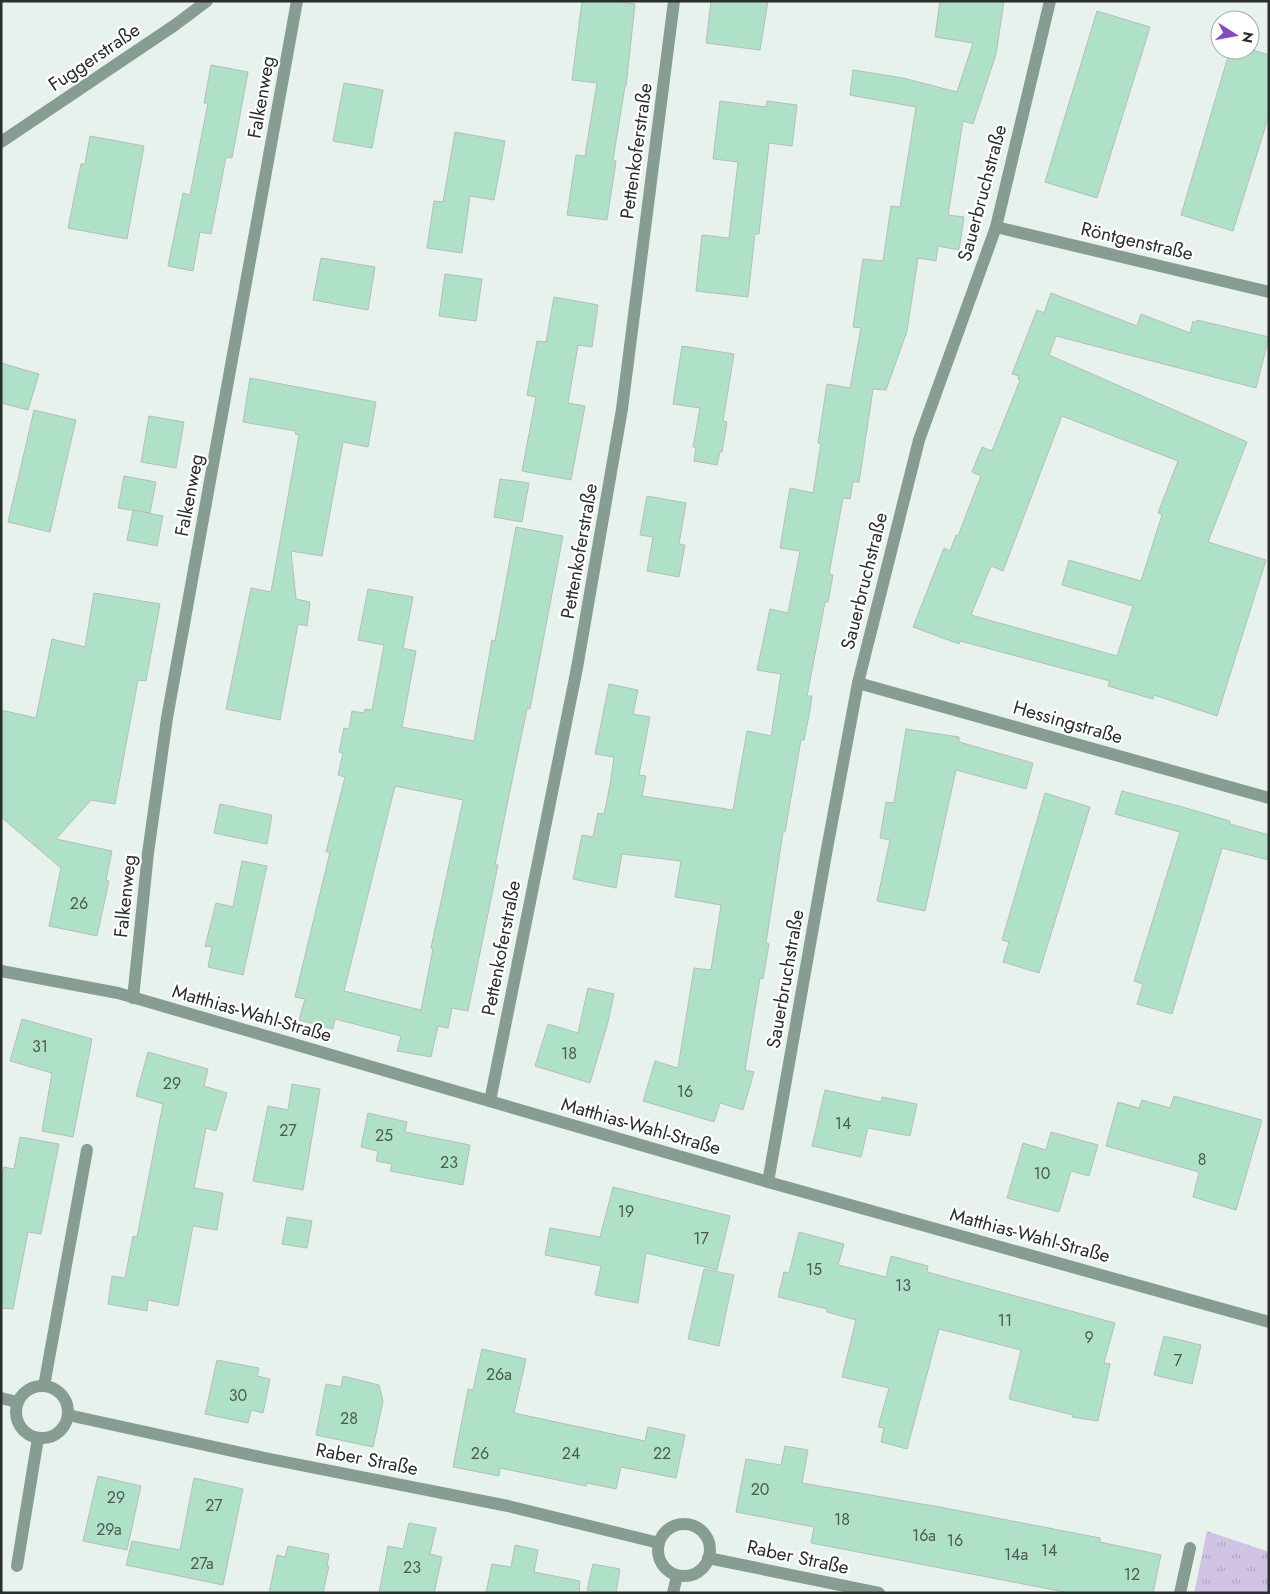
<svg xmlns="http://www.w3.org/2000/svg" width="1270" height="1594" viewBox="0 0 1270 1594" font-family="Jost,sans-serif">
<defs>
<pattern id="grass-tufts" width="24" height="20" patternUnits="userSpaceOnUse" patternTransform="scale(1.25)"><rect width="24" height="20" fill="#d0c3e3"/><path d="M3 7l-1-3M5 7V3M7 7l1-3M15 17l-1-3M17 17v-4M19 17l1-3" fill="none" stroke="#b3a8c3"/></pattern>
</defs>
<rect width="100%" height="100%" fill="#e7f2ec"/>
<path fill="url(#grass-tufts)" d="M1207 1531 1269 1552V1593H1194Z"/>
<g fill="#afe0c8" stroke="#b4bfb9" fill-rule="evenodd">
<path d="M582 1H614L635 4 626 86H625L613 160 616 161 607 220 567 215 576 155 585 156 597 83 572 80Z"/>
<path d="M711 1H768L760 50 706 43Z"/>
<path d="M940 1H1004L996 54 973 124 963 121 948 215 964 217 959 250 938 246 936 261 918 258 907 331 886 390 873 389 859 482H853L850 499 843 498 829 574 833 575 828 602H825L807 696H812L810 710 804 740H801L785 832H783L766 943 769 944 763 979 760 978 745 1070 754 1072 743 1110 720 1103 714 1122 643 1101 655 1061 678 1068 694 968 711 970 721 905 675 897 681 861 622 854 616 888 573 879 582 835 593 837 598 813 604 814 610 785 614 757 595 754 609 684 638 690 633 714 650 717 639 775 646 776 642 796 733 810 747 731 771 736 781 674 757 670 770 609 788 613 800 551 780 548 790 488 813 493 821 443H818L827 384 850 388 861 328 853 327 863 259 883 261 891 206 900 207 916 107 850 95 853 70 903 78 957 92 973 43 935 37Z"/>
<path d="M1097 11 1150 27 1097 198 1045 182Z"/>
<path d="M1230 50H1253L1269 55V115L1233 231 1181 215Z"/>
<path d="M211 65 248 72 232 158 226 157 211 234 200 232 193 271 168 266 183 193 190 195 208 103H204Z"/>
<path d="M344 83 383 90 372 148 333 141Z"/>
<path d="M720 101 766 107 767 101 797 105 792 146 769 143 759 234H755L748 297 696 291 702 235 729 238 738 162 713 159Z"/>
<path d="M455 132 505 141 494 200 470 196 462 253 427 248 434 201 443 202Z"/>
<path d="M90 136 144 146 127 239 68 228 81 164H85Z"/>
<path d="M321 258 375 267 368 310 313 300Z"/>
<path d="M445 274 482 279 476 321 439 316Z"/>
<path d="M1051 293 1137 326 1141 314 1190 333 1193 321 1196 323 1197 320 1269 337 1256 388 1056 336 1049 355 1247 442 1208 542 1266 560 1217 716 1154 695 1153 699 1108 686 1110 681 960 641 959 644 913 627 944 548 950 551 956 535 958 536 981 476 972 472 982 447 992 451 1020 380 1018 379 1019 376 1012 374 1037 310 1044 313ZM1062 416 1178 461 1158 513 1162 515 1141 581 1069 560 1062 585 1133 606 1117 656 971 615 991 566 1003 571Z"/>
<path d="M554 297 598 305 592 347 578 345 568 403 585 406 571 480 522 471 536 397 527 395 537 341 546 342Z"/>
<path d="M682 346 734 354 723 421 727 422 722 452H720L717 465 694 461 696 447H693L700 408 673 404Z"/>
<path d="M1 363 39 374 28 410 1 403Z"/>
<path d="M250 378 376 402 368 447 343 442 322 556 291 551 296 599 310 602 307 626 298 624 280 720 226 709 251 588 271 592 299 435 295 434 296 431 243 422Z"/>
<path d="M34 410 76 420 50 532 8 522Z"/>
<path d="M149 416 184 422 176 468 141 462Z"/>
<path d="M124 476 156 482 150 513 118 508Z"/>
<path d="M500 479 529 483 522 522 494 517Z"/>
<path d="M647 496 686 503 679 544 685 545 679 577 647 571 653 537 640 535Z"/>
<path d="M133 510 163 516 157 546 127 540Z"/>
<path d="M516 527 563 536 530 709H527L508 800 495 865H498L468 1011 452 1008 448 1028 438 1026 431 1057 397 1051 401 1036 335 1019 333 1029 299 1020 305 999 295 997 330 852H326L345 777 338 775 343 753 339 752 344 728 349 729 352 711 364 713 365 709 372 710 384 645 358 640 368 589 413 597 403 648 416 651 402 727 474 741 492 640 495 641ZM395 786 463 800 431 948 433 949 421 1010 344 991Z"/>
<path d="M94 593 160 604 146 681 138 680 115 804 91 800 56 839 112 851 106 880 109 881 97 936 49 926 61 868 1 817V710L36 718 52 639 85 647Z"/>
<path d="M906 729 959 737V742L1033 763 1026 789 956 770 925 911 877 901 890 840 880 838 886 802 894 803Z"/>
<path d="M1122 791 1186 808 1230 821V824L1269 835V860L1222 848 1172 1014 1137 1004 1143 984 1134 981 1180 832 1115 814Z"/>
<path d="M1045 793 1090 807 1039 973 1003 962 1009 942 1002 940Z"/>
<path d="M220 804 272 815 267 844 214 833Z"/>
<path d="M242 861 267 866 243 975 208 967 212 947 205 946 216 903 233 907Z"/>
<path d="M588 988 614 994 608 1022 590 1083 535 1066 548 1024 578 1033Z"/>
<path d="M22 1019 92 1039 73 1137 42 1131 52 1073 10 1061Z"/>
<path d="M148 1052 208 1069 204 1086 227 1093 216 1131 206 1128 194 1188 223 1193 217 1230 193 1226 178 1306 148 1300 147 1311 108 1304 112 1276 125 1278 133 1236 137 1237 163 1104 136 1096Z"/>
<path d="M292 1084 320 1089 303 1190 253 1181 268 1106 288 1110Z"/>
<path d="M825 1090 881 1102 882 1097 917 1104 910 1136 868 1128 861 1157 812 1146Z"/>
<path d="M1174 1096 1262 1120 1236 1210 1193 1197 1199 1172 1106 1146 1118 1102 1139 1108 1142 1100 1170 1108Z"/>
<path d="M368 1113 407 1122 405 1132 470 1145 463 1185 390 1171 392 1164 376 1161 378 1151 361 1147Z"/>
<path d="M1051 1132 1098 1145 1089 1176 1071 1171 1059 1212 1007 1198 1023 1143 1046 1150Z"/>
<path d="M20 1137 59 1144 41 1234 28 1232 13 1309 1 1308V1180L4 1167 14 1169Z"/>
<path d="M613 1187 730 1216 717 1270 646 1253 638 1303 595 1295 601 1266 545 1255 550 1228 600 1237Z"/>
<path d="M287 1217 312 1221 307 1248 282 1244Z"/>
<path d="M799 1232 844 1244 838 1265 886 1277 891 1256 928 1266 927 1272 1115 1323 1104 1363 1110 1364 1098 1421 1072 1417 1073 1415 1009 1399 1021 1350 939 1329 907 1449 881 1442 884 1428 878 1427 889 1388 842 1377 856 1320 827 1312V1309L778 1297 784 1272 789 1273Z"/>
<path d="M704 1269 734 1275 719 1346 688 1339Z"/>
<path d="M1164 1336 1201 1345 1192 1384 1154 1375Z"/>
<path d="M482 1349 526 1359 514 1413 645 1441 648 1427 685 1435 676 1478 621 1467 616 1489 587 1483 586 1486 500 1468 499 1476 453 1467 468 1389 473 1390Z"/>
<path d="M217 1360 259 1368 257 1376 270 1379 263 1413 251 1410 248 1423 205 1414Z"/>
<path d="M343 1376 379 1385 383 1401 373 1447 316 1435 326 1384 341 1387Z"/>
<path d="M785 1446 808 1450 802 1483 945 1508 1100 1538V1542L1161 1555 1153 1593H1070L811 1543 814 1527 736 1512 746 1459 781 1465Z"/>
<path d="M98 1476 141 1486 127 1550 83 1541Z"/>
<path d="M194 1478 243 1489 223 1585 126 1565 132 1541 180 1550Z"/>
<path d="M409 1523 436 1528 430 1554 442 1557 434 1593H379L388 1546 403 1549Z"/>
<path d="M515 1545 538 1550 534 1572 580 1581 579 1593H486L492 1564 511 1567Z"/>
<path d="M288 1546 329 1554 327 1566H329L323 1593H269L277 1555 285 1557Z"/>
<path d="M593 1564 620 1569 616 1593H603L587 1590Z"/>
</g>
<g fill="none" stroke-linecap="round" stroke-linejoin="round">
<g stroke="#889d92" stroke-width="12">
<path d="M1 142 175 25 207 1"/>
<path d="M996 227 1269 292"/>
<path d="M858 683 1269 798"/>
<path d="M1 971 118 993 768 1182 1269 1322"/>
<path d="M133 998 148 853 167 718 297 1"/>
<path d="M490 1101 577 668 622 409 674 1"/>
<path d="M768 1182 826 854 858 683 919 440 996 227 1050 1"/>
<circle cx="42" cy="1412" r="26"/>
<path d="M44 1386 87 1150"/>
<path d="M1 1398 17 1402"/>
<path d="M68 1415 265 1458 508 1506 659 1543"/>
<circle cx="684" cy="1550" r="26"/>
<path d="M708 1558 879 1593"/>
<path d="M17 1566 38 1438"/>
<path d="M673 1593 677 1576"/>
<path d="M1180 1593 1190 1548"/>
</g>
</g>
<g text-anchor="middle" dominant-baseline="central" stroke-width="4.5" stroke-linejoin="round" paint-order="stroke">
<g font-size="16" fill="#4b5a53">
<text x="79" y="903">26</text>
<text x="40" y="1046">31</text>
<text x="569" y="1053">18</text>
<text x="172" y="1083">29</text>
<text x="685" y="1091">16</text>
<text x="843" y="1123">14</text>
<text x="288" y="1130">27</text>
<text x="384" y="1135">25</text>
<text x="1202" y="1159">8</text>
<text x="449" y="1162">23</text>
<text x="1042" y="1173">10</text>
<text x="626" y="1211">19</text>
<text x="701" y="1238">17</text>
<text x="814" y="1269">15</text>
<text x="903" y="1285">13</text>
<text x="1005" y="1320">11</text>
<text x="1089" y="1337">9</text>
<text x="1178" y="1360">7</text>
<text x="499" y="1374">26a</text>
<text x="238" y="1395">30</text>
<text x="349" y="1418">28</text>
<text x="480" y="1453">26</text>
<text x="571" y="1453">24</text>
<text x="662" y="1453">22</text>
<text x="760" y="1489">20</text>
<text x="116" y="1497">29</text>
<text x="214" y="1505">27</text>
<text x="842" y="1519">18</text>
<text x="109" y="1529">29a</text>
<text x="924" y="1535">16a</text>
<text x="955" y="1540">16</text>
<text x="1049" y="1550">14</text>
<text x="1016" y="1554">14a</text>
<text x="202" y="1563">27a</text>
<text x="412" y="1567">23</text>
<text x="1132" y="1574">12</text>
</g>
<g font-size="19" fill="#2a2e2c" stroke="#fff">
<text transform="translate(94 57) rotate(-34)">Fuggerstraße</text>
<text transform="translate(261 97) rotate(-80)">Falkenweg</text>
<text transform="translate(636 151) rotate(-82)">Pettenkoferstraße</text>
<text transform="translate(982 193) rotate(-75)">Sauerbruchstraße</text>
<text transform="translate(1137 241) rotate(13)">Röntgenstraße</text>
<text transform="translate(189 495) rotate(-79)">Falkenweg</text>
<text transform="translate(579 551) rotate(-80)">Pettenkoferstraße</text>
<text transform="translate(864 581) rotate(-76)">Sauerbruchstraße</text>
<text transform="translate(1068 722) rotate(16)">Hessingstraße</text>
<text transform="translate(125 896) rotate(-84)">Falkenweg</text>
<text transform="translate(501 948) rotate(-79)">Pettenkoferstraße</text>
<text transform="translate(785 979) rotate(-80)">Sauerbruchstraße</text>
<text transform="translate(252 1013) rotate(16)">Matthias-Wahl-Straße</text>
<text transform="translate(641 1126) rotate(16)">Matthias-Wahl-Straße</text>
<text transform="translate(1030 1235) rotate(15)">Matthias-Wahl-Straße</text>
<text transform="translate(367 1459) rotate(11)">Raber Straße</text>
<text transform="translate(798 1557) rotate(12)">Raber Straße</text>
</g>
</g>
<rect width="1270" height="1594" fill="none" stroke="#2a2e2c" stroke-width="5"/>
<g transform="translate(1235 35) rotate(101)"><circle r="24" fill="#ffffff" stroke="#aaabab"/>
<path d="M0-4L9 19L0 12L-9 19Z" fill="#874ac0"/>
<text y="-8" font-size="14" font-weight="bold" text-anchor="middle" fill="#2a2e2c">N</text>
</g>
</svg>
